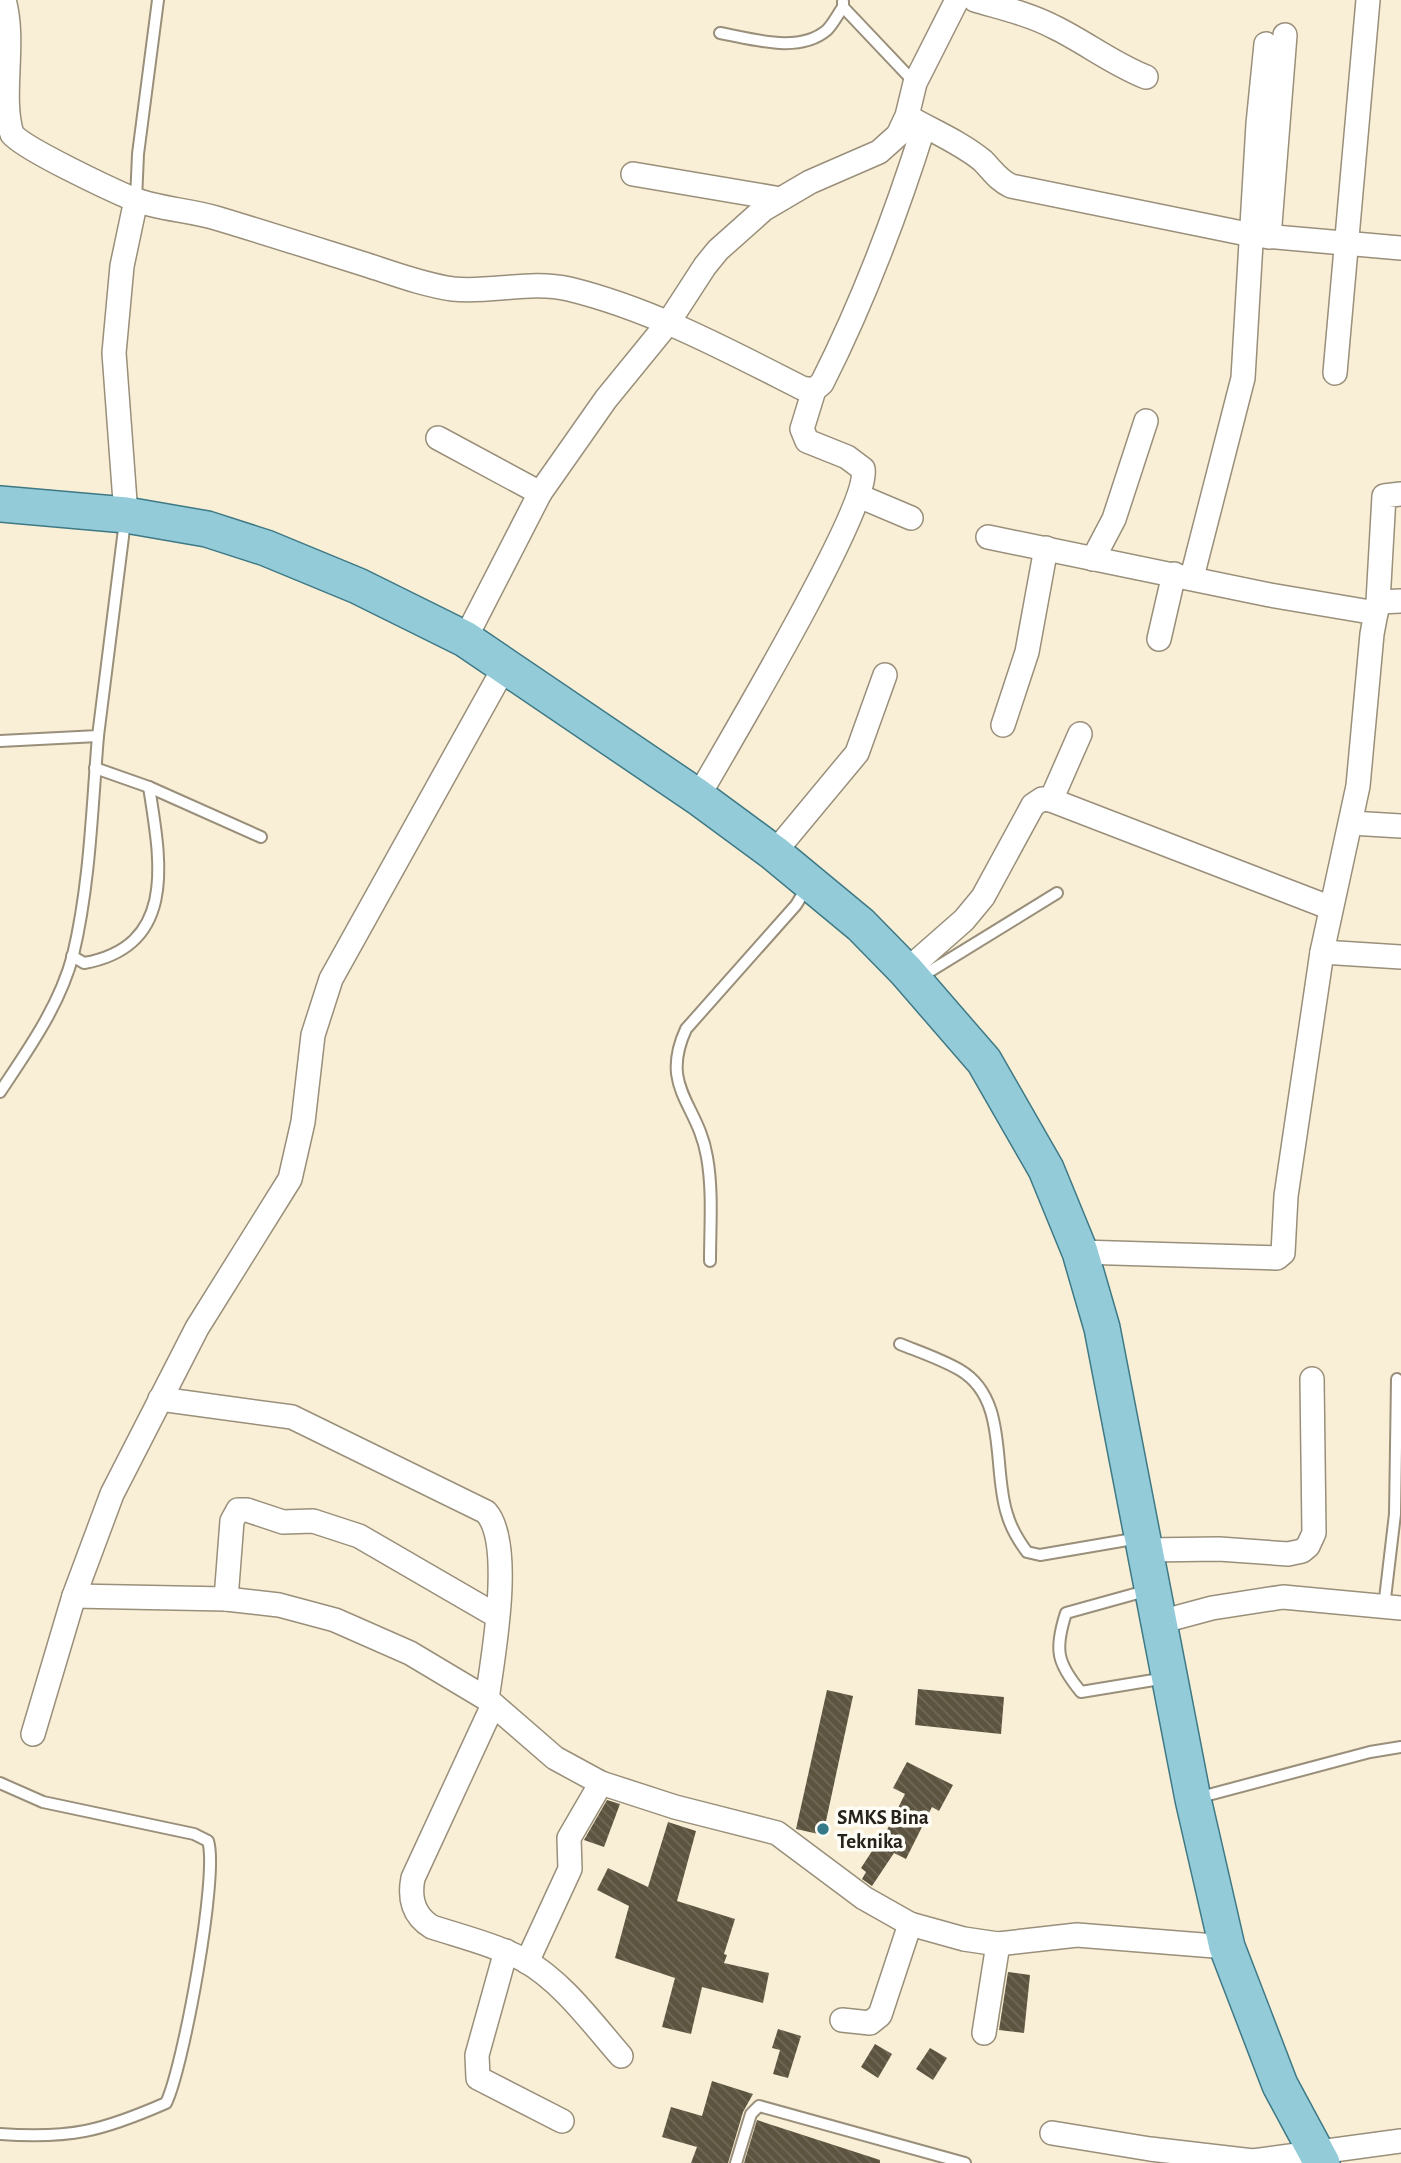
<svg xmlns="http://www.w3.org/2000/svg" width="1401" height="2163" viewBox="0 0 1401 2163" font-family="'Alegreya Sans',sans-serif">
<defs>
<pattern id="building-back-hatch" width="6" height="6" patternUnits="userSpaceOnUse" patternTransform="scale(1.75)"><rect width="6" height="6" fill="#5d5440"/><path d="M-1 5l2 2M0 0l6 6M5-1l2 2" fill="none" stroke="#706958"/></pattern>
</defs>
<rect width="100%" height="100%" fill="#f9efd7"/>
<g fill="url(#building-back-hatch)">
<path d="M918 1689 1004 1697 1001 1734 915 1725Z"/>
<path d="M827 1690 853 1696 823 1835 796 1829Z"/>
<path d="M907 1762 953 1785 939 1811 932 1807 906 1859 894 1853 872 1886 862 1879 866 1872 861 1868 874 1848 877 1850 905 1794 893 1788Z"/>
<path d="M607 1800 620 1804 604 1847 584 1840Z"/>
<path d="M668 1822 696 1831 677 1901 735 1919 724 1954 727 1955 724 1963 769 1973 763 2003 702 1987 691 2034 662 2027 675 1978 615 1958 629 1906 597 1890 608 1868 648 1887Z"/>
<path d="M1008 1972 1030 1975 1024 2033 999 2030Z"/>
<path d="M778 2029 801 2036 788 2078 773 2074 780 2050 772 2048Z"/>
<path d="M875 2044 892 2054 878 2078 861 2067Z"/>
<path d="M930 2048 947 2058 933 2080 916 2069Z"/>
<path d="M712 2081 753 2094 743 2112 728 2163H691L697 2147 662 2137 671 2107 702 2116Z"/>
<path d="M757 2120 880 2160V2163H744Z"/>
</g>
<g fill="none" stroke-linecap="round" stroke-linejoin="round">
<defs>
<g id="service">
<path d="M843 2V7L915 83"/>
<path d="M720 33C753 39 799 54 827 30 833 24 838 14 843 7"/>
<path d="M136 200 138 154 158 0"/>
<path d="M0 741 98 736 125 521"/>
<path d="M95 768 149 787 261 837"/>
<path d="M72 956 84 963C179 946 160 858 149 787"/>
<path d="M919 978 1057 893"/>
<path d="M0 1092C28 1050 60 1005 73 955 90 884 92 808 98 736"/>
<path d="M710 1261C710 1227 713 1191 707 1157 698 1103 659 1088 686 1029L796 905 807 887"/>
<path d="M900 1344C920 1352 941 1359 960 1370 1009 1399 992 1469 1007 1514 1011 1528 1018 1540 1027 1552L1040 1555 1139 1538"/>
<path d="M1149 1590 1066 1613C1054 1650 1057 1663 1081 1692L1166 1678"/>
<path d="M1384 1607 1395 1514 1397 1379"/>
<path d="M0 1783 43 1802 194 1834 208 1841C219 1874 183 2069 166 2103 102 2131 71 2139 0 2134"/>
<path d="M1197 1798 1370 1752 1401 1747"/>
<path d="M736 2163 751 2114 759 2106 965 2163"/>
</g>
<g id="minor">
<path d="M4 0C16 42 0 97 12 134 24 149 112 190 133 199 159 209 189 210 216 218 266 233 316 249 367 265 395 274 424 285 453 289 491 293 531 280 569 289 651 309 727 350 802 388L814 390"/>
<path d="M975 0C1002 8 1029 14 1054 27 1085 42 1113 64 1146 77"/>
<path d="M912 119C935 132 963 144 983 161 993 171 998 180 1011 186L1252 235 1401 248"/>
<path d="M633 174 781 199"/>
<path d="M1269 237 1285 35"/>
<path d="M1335 373 1368 0"/>
<path d="M438 438 540 493"/>
<path d="M859 496 911 518"/>
<path d="M126 515 114 353 122 266 136 200"/>
<path d="M988 537 1270 595 1376 613"/>
<path d="M1093 559 1114 519 1146 421"/>
<path d="M1192 577 1243 378 1258 124 1266 44"/>
<path d="M1378 602 1401 601"/>
<path d="M465 639 540 493 606 399 668 323 705 266 718 250 764 209 810 182 879 152 898 135 907 116 915 83 957 0"/>
<path d="M1159 639 1174 574"/>
<path d="M1003 725 1027 652 1046 548"/>
<path d="M698 797C725 749 871 506 863 469L847 457 807 441 802 429 814 390 822 383C864 300 896 215 924 126"/>
<path d="M1051 800 1080 734"/>
<path d="M1351 823 1401 826"/>
<path d="M774 853 857 753 885 675"/>
<path d="M1322 952 1401 957"/>
<path d="M906 971 964 920 983 897 1033 805 1042 799 1051 800 1331 908"/>
<path d="M1080 1252 1277 1258 1283 1253 1286 1196 1322 952 1358 786 1372 634 1378 602 1384 496 1401 494"/>
<path d="M160 1399 292 1417 486 1512C514 1543 493 1657 487 1699"/>
<path d="M1146 1550 1219 1549 1288 1554 1302 1551 1308 1546 1314 1533 1312 1379"/>
<path d="M74 1596 226 1599 279 1605 335 1620 410 1653 487 1699 555 1758 601 1783 675 1807 777 1833 864 1898 910 1924 964 1939 998 1944 1077 1935 1227 1947"/>
<path d="M226 1599 232 1521 238 1510H247L283 1522 313 1521 359 1536 497 1616"/>
<path d="M1160 1622 1212 1608 1283 1597 1401 1608"/>
<path d="M493 1705 413 1878C409 1898 413 1916 432 1927 463 1937 495 1945 524 1960 563 1982 592 2023 621 2056"/>
<path d="M33 1734 74 1596 112 1494 197 1328 290 1179 303 1122 313 1035 331 979 505 666"/>
<path d="M506 1951 477 2055 478 2078 562 2121"/>
<path d="M527 1962 570 1869 569 1838 601 1783"/>
<path d="M842 2020 870 2023 880 2015 910 1924"/>
<path d="M984 2033 998 1944"/>
<path d="M1052 2133 1150 2149 1253 2161 1401 2141"/>
</g>
<path id="primary" d="M0 504 126 515 207 529 266 548 358 586 465 639 698 797 774 853 861 925 906 971 984 1061 1046 1169 1080 1252 1102 1328 1193 1799 1227 1947 1280 2085 1322 2163"/>
</defs>
<use href="#service" stroke="#998f7a" stroke-width="14"/>
<use href="#minor" stroke="#998f7a" stroke-width="26"/>
<use href="#primary" stroke="#3e7985" stroke-width="38"/>
<use href="#service" stroke="#fff" stroke-width="10"/>
<use href="#minor" stroke="#fff" stroke-width="23"/>
<use href="#primary" stroke="#93cbd8" stroke-width="35"/>
</g>
<circle fill="#367a8a" stroke="#fffdf8" stroke-width="2.5" cx="823" cy="1829" r="7"/>
<g text-anchor="middle" dominant-baseline="central" stroke-width="7" stroke-linejoin="round" paint-order="stroke">
<g font-size="21" font-weight="bold" fill="#27231a" stroke="#fffdf8" text-anchor="start">
<text x="837" y="1817">SMKS Bina<tspan x="837" dy="24">Teknika</tspan></text>
</g>
</g>
</svg>
